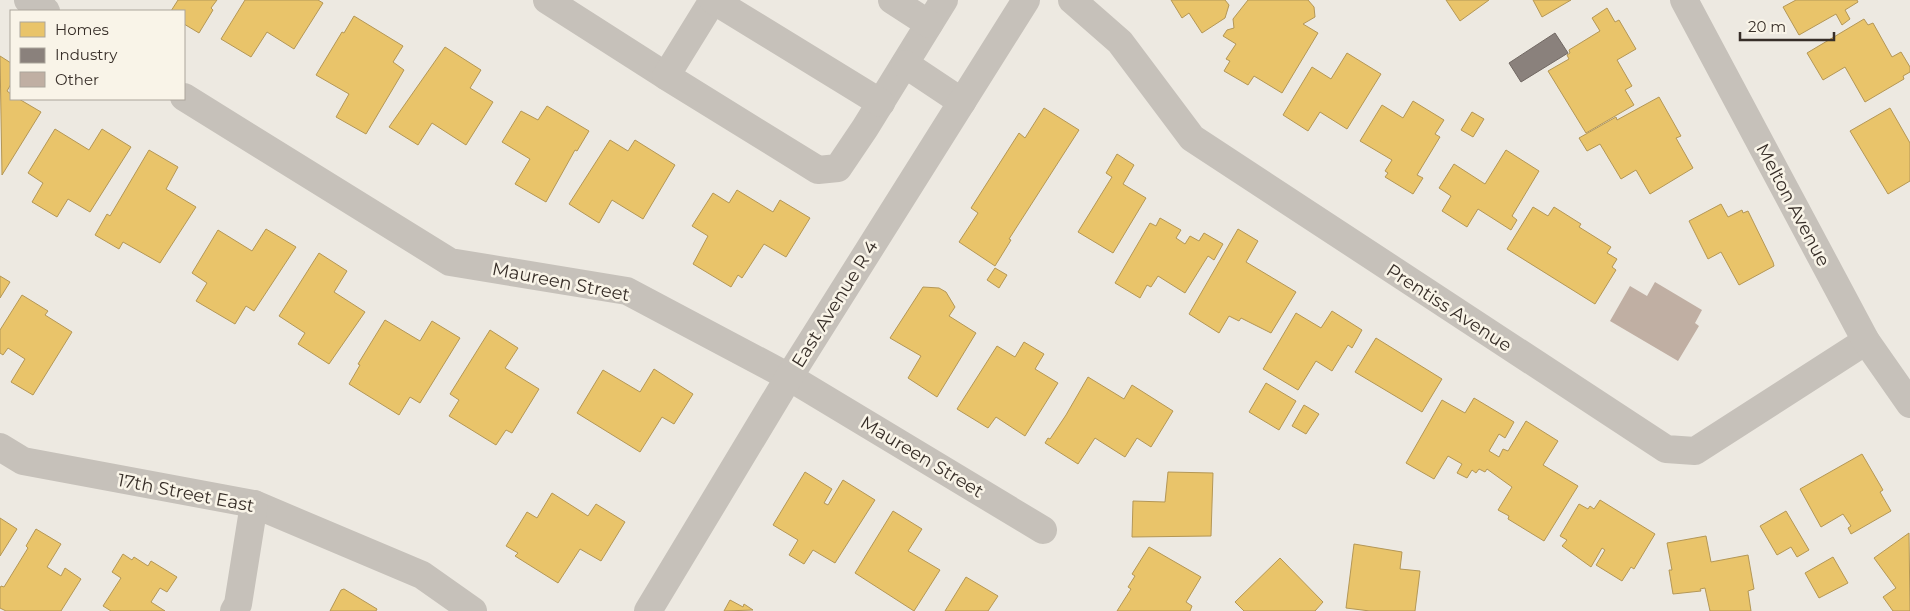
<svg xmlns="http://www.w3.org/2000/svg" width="1910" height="611" viewBox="0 0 1910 611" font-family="Montserrat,sans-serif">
<rect width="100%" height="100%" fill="#ede9e1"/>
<g fill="#e9c46a" stroke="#b49756">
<path d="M178 0H217L211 8 213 10 199 33 184 24V11H171Z"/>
<path d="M245 0H318L323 3 294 49 267 32 251 57 221 39Z"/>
<path d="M1171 0H1225L1229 5 1225 18 1202 33 1189 13 1182 18Z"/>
<path d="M1248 0H1308L1314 7 1315 17 1303 24 1318 33 1282 93 1254 76 1248 85 1224 71 1230 61 1226 59 1236 44 1223 36 1227 30 1234 28 1233 19Z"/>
<path d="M1446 0H1489L1460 21Z"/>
<path d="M1533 0H1571L1542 17Z"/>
<path d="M1796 0H1857L1858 2 1845 10 1850 19 1842 25 1836 14 1799 35 1783 7Z"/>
<path d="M1607 8 1615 22 1619 20 1636 49 1617 60 1632 86 1625 90 1634 105 1586 133 1548 71 1569 59 1567 55 1570 53 1569 50 1600 31 1592 18Z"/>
<path d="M354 16 403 46 393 62 404 70 366 134 336 117 349 94 316 75 342 32 344 33Z"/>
<path d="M1864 19 1868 25 1873 23 1892 57 1901 52 1910 67V72L1903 76 1904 79 1865 102 1845 67 1823 80 1807 53Z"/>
<path d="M445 47 481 70 470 88 493 102 466 145 432 123 418 145 389 127Z"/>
<path d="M1347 53 1381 74 1347 129 1320 112 1308 131 1283 115 1312 67 1331 79Z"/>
<path d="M0 56 11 63V84L7 91 11 94V99H19L41 112 2 175Z"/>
<path d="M1659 97 1681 136 1676 138 1693 168 1650 194 1636 170 1621 179 1600 144 1587 151 1579 138 1616 117 1617 120Z"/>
<path d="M1413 101 1444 120 1435 134 1440 137 1417 175 1423 178 1413 194 1385 177 1388 173 1385 171 1392 160 1360 141 1382 105 1403 118Z"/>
<path d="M547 106 589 131 577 151 575 150 546 202 515 184 530 159 502 142 521 111 538 120Z"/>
<path d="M1044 108 1079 130 1009 239 1011 240 995 266 959 242 978 213 971 208 1019 133 1025 138Z"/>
<path d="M1890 108 1910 143V181L1888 194 1850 131Z"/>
<path d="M1472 112 1484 119 1473 137 1461 130Z"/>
<path d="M55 129 89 150 102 129 131 147 90 212 68 199 57 217 32 202 43 183 28 173Z"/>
<path d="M610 140 628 151 635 140 675 165 643 219 612 200 599 223 569 204Z"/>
<path d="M149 150 178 167 166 189 196 207 160 263 123 242 119 249 95 235 107 214 110 216Z"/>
<path d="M1506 150 1539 171 1512 216 1517 220 1511 230 1478 209 1467 227 1442 211 1451 196 1439 188 1454 164 1485 184Z"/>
<path d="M1117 154 1134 165 1123 184 1146 198 1113 253 1078 232 1112 177 1106 173Z"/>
<path d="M737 190 773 212 780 200 810 218 786 257 764 244 742 278 738 275 731 287 693 264 708 236 692 226 713 193 729 203Z"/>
<path d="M1721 204 1728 217 1742 210 1743 213 1748 211 1773 262 1774 266 1739 285 1721 252 1708 259 1689 221Z"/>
<path d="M1533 207 1548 216 1554 207 1581 224 1579 227 1611 247 1607 253 1617 259 1612 267 1616 270 1595 304 1507 249Z"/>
<path d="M1160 218 1181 230 1176 238 1185 244 1190 236 1199 241 1204 233 1223 244 1214 260 1208 256 1185 293 1158 276 1151 287 1147 285 1140 298 1115 283 1150 223 1156 226Z"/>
<path d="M266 229 296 247 254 311 246 306 235 324 196 301 207 283 192 273 218 230 252 251Z"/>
<path d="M1238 229 1258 241 1246 262 1296 292 1271 333 1241 318 1239 321 1229 316 1219 333 1189 314Z"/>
<path d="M319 253 347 271 334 292 365 312 329 364 298 344 305 333 279 316Z"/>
<path d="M995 268 1007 275 999 288 987 280Z"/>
<path d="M0 276 10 282 0 298Z"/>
<path d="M923 287 939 288 946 292 955 307 949 316 976 333 937 397 908 378 921 356 890 338Z"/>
<path d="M22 295 48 311 45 315 72 332 33 395 11 382 25 359 8 348 3 355 0 353V330Z"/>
<path d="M1332 311 1362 330 1352 348 1348 345 1332 371 1316 361 1298 390 1263 369 1296 313 1321 328Z"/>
<path d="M385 320 420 341 432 321 460 338 420 403 410 397 399 415 349 384 360 365 358 364Z"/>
<path d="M490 330 518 348 505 368 539 389 512 433 506 430 496 445 449 416 459 400 450 394Z"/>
<path d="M1376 338 1442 379 1422 412 1355 372Z"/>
<path d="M1024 342 1044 354 1035 369 1058 383 1025 436 996 417 988 428 957 409 997 346 1015 357Z"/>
<path d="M654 369 693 394 674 424 662 417 640 452 577 413 603 370 640 392Z"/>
<path d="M1088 377 1124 399 1132 385 1173 411 1151 447 1137 438 1125 457 1095 438 1078 464 1045 443 1048 438 1050 439 1066 415Z"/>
<path d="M1266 383 1296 401 1279 430 1249 412Z"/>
<path d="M1474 398 1514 422 1505 438 1499 434 1489 451 1499 457 1503 449 1508 451 1526 421 1558 441 1543 465 1578 486 1544 541 1508 519 1509 516 1498 510 1512 487 1487 469 1485 472 1479 469 1476 473 1472 470 1467 478 1457 473 1462 464 1448 456 1434 479 1406 463 1442 400 1465 413Z"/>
<path d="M1304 405 1319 414 1306 434 1292 426Z"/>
<path d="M1862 454 1883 490 1880 492 1891 511 1851 534 1848 528 1851 526 1843 514 1821 527 1800 489Z"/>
<path d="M805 472 832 489 824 503 828 505 843 480 875 500 835 563 813 550 804 564 789 555 798 540 773 525Z"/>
<path d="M1168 472 1213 473 1211 536 1132 537 1133 501 1165 502Z"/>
<path d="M552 493 588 516 596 504 625 522 601 561 580 549 558 583 515 556 518 553 506 546 527 512 537 518Z"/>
<path d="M1600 500 1655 534 1634 569 1631 567 1622 581 1596 565 1605 550 1602 548 1591 567 1562 546 1567 540 1560 536 1579 504 1588 509 1590 506 1594 509Z"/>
<path d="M893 511 922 529 908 551 940 570 914 611 855 573Z"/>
<path d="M1786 511 1809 550 1797 557 1791 547 1777 555 1760 526Z"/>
<path d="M0 518 17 529 0 556Z"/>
<path d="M36 529 61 544 47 567 61 576 65 568 81 579 61 611H6L0 608V588L1 586 4 587 28 548 26 546Z"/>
<path d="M1909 533 1910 611H1893L1883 597 1896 588 1874 558Z"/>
<path d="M1706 536 1711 562 1748 555 1754 589 1748 591 1751 611H1710L1705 588 1700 589 1701 591 1673 594 1669 570H1672L1667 543Z"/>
<path d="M1354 544 1402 552 1400 569 1420 571 1415 611H1370L1346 608Z"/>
<path d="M1149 547 1201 577 1186 602 1192 606 1190 611H1117L1131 589 1128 587 1135 576 1132 574Z"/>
<path d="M123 554 132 560 134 557 148 566 151 561 177 577 167 592 160 588 151 602 165 611H111L103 606 121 578 112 572Z"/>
<path d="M1833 557 1848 583 1819 598 1805 573Z"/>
<path d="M1280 558 1323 602 1315 611H1244L1235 602Z"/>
<path d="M966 577 998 596 988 611H945Z"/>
<path d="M344 589 377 609 376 611H330L341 590Z"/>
<path d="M730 600 743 607 744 604 753 610 724 611Z"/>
</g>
<path fill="#8a817c" stroke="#716863" d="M1555 33 1568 53 1521 82 1509 63Z"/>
<path fill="#c0afa3" d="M1655 282 1702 310 1695 323 1699 326 1678 361 1610 321 1630 286 1647 296Z"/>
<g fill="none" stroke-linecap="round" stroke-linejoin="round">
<g stroke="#c6c1ba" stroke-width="28">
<path d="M28 0 46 11"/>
<path d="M547 0 666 76"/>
<path d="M713 0 666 76 818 170 838 168 865 128 944 0"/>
<path d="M713 0 881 103"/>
<path d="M892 0 929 24"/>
<path d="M1072 0 1120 42 1192 138 1666 449 1695 451 1866 341"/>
<path d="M1684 0 1866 341 1910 404"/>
<path d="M905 64 962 102"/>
<path d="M184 97 450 262 627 291 789 377 1043 530"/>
<path d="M0 447 23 461 254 504 422 575 473 611"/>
<path d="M234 611 238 604 254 504"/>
<path d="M648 611 789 377 1026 0"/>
</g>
</g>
<g text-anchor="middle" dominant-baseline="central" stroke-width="5" stroke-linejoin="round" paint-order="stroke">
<g font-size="18" fill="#372e28" stroke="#f9f4e8">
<text transform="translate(1793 205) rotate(62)">Melton Avenue</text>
<text transform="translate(561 282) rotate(11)">Maureen Street</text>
<text transform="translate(835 304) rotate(-58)">East Avenue R 4</text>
<text transform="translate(1449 308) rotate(33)">Prentiss Avenue</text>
<text transform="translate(922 457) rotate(31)">Maureen Street</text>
<text transform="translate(186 493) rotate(11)">17th Street East</text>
</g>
</g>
<rect x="10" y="10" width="175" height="90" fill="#f9f4e8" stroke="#aba59b"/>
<rect x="20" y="22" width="25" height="15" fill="#e9c46a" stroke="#aba59b"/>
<text x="55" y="35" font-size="15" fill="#372e28">Homes</text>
<rect x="20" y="48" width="25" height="15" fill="#8a817c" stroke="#aba59b"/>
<text x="55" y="60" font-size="15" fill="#372e28">Industry</text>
<rect x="20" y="72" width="25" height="15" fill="#c0afa3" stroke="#aba59b"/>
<text x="55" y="85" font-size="15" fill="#372e28">Other</text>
<path d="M1740 32v8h94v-8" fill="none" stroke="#372e28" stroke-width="2.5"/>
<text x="1748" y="32" font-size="15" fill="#372e28" stroke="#f9f4e8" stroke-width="4" paint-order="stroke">20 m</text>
</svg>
